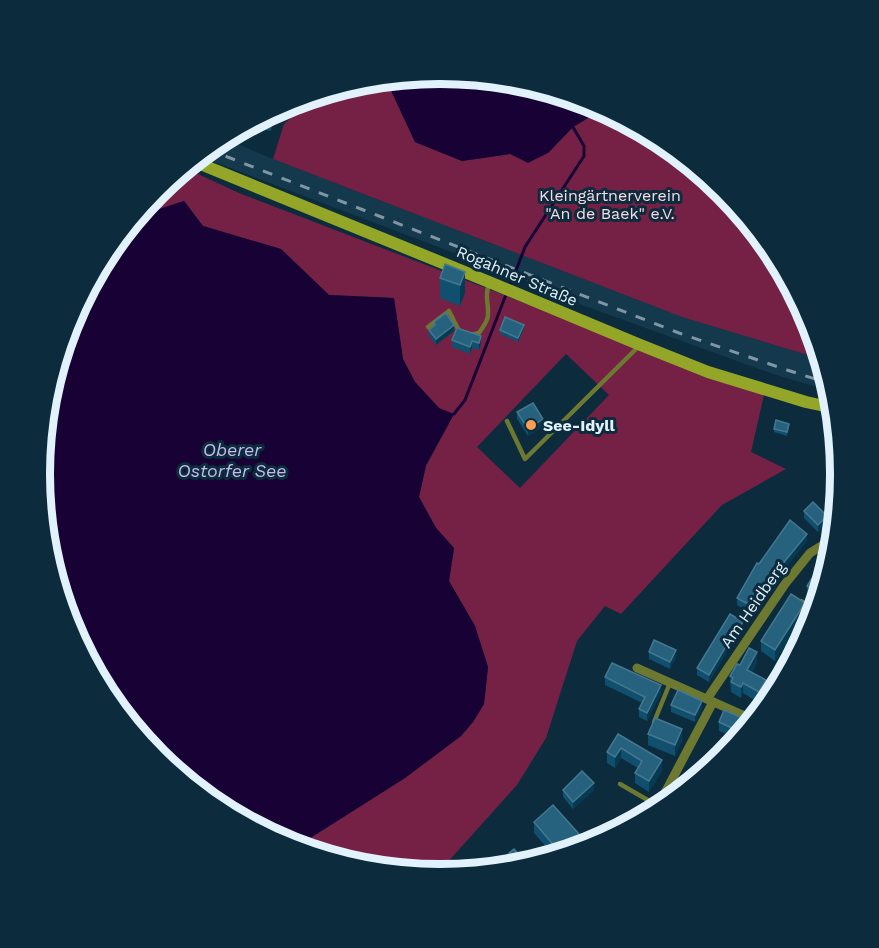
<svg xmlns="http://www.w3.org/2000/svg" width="879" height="948" viewBox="0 0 879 948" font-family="'Work Sans',sans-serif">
<rect width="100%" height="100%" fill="#0c2b3c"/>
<path fill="#15394c" d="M223 138 273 159 682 317 821 359 831 391 776 375 582 305 512 275 199 156Z"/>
<g fill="#742145" fill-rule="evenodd">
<path d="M381 79 388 84 415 142 462 161 510 154 548 153 573 127 603 109 662 141 723 191 773 252 810 321 821 359 682 317 273 159 284 124 317 95 362 81Z"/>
<path d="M185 168 239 193 764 395 751 452 786 469 722 505 621 614 605 606 577 641 546 738 517 785 437 874 361 867 296 847 405 778 461 736 473 722 484 704 488 667 475 626 449 581 454 548 436 528 419 497 426 466 454 414 440 409 415 382 403 359 394 298 329 295 281 249 203 226 184 201 135 217 157 191ZM566 354 609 395 520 488 477 447Z"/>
</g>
<g fill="#180235">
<path d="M440 74 518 81 593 104 603 109 573 127 548 153 528 163 510 154 462 161 415 142 388 84 381 79Z"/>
<path d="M184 201 203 226 281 249 329 295 394 298 403 359 415 382 439 408 454 414 426 465 419 497 436 528 454 548 449 581 475 626 488 667 484 704 473 722 461 736 405 778 296 847 286 844 217 807 156 757 106 696 69 627 47 552 39 474 47 396 70 320 107 251 135 217Z"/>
</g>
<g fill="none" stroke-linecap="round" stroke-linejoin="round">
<g stroke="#180235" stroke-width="3">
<path d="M510 286 525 247 584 156V146L573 127"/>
<path d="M454 414 465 400 507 292"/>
</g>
<g stroke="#6d7831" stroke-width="4.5">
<path d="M428 327 449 311 459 331 462 332"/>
<path d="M470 335 479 333C483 327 488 321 488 315 489 302 484 298 489 284"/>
<path d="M507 421 525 459 635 350 638 344"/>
<path d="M801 601 815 610"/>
<path d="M654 722 670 683"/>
<path d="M620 784 658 806"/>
</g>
<g stroke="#6d7831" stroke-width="9">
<path d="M637 668 754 720"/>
<path d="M707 699 785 584 810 553 834 538"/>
<path d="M654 811 658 806 713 702"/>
</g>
<path stroke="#94a627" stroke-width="12" d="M193 161 494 284 638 344 708 372 806 402 834 408"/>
<path stroke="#7f96a4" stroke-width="3" stroke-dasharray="10 10" stroke-linecap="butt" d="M207 149 679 333 787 370 828 383"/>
</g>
<g fill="#10506e">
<path d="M271 112 273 119 271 131 249 127V124Z"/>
<path d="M445 264 465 293 460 306 440 298V278Z"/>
<path d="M434 322 454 331 436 345 429 336V330L434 326Z"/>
<path d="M457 328 481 343 479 350 472 348 470 354 452 347V340Z"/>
<path d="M524 328 518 342 500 334V330Z"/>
<path d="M517 412 543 426 528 436 517 419Z"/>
<path d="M789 427 787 436 774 432V429Z"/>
<path d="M838 496 835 520 828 513V506Z"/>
<path d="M804 511 827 523 818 532 804 518Z"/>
<path d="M807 541 781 573 778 571 751 613 737 605V598L759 564Z"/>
<path d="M832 552 817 603 807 597V586Z"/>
<path d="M805 614 775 661 761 651V641Z"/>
<path d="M743 629 728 650 709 682 697 675V668Z"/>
<path d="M649 652 676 657 670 669 649 659Z"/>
<path d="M757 662 752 672 766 691 759 703 743 693 741 698 731 692 730 676 740 665Z"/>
<path d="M605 677 661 693 647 721 639 717V709L642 703 605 685Z"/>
<path d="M671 705 702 708 695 722 671 712Z"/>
<path d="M719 722H751L733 745 729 743V735L719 731Z"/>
<path d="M618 734 662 771 649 792 635 783V773L638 768 621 758 615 768 607 763V752Z"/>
<path d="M648 734 682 740 675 756 648 745Z"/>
<path d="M563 790H594L573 809 563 797Z"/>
<path d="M534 822 587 846 554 856 534 833Z"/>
</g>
<g fill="#053a53">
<path d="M465 272V293L460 306V285Z"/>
<path d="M454 325V331L436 345V339Z"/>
<path d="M524 325V328L518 342V338Z"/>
<path d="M481 336V343L479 350V343Z"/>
<path d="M472 341V348L470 354V347Z"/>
<path d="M543 419V426L528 436V429Z"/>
<path d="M827 516V523L818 532V525Z"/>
<path d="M807 534V541L781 573V566Z"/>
<path d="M778 564V571L751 613V606Z"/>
<path d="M805 603V614L775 661V650Z"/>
<path d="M743 622V629L728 650 709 682V675L728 643Z"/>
<path d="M676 650V657L670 669V662Z"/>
<path d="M757 652V662L747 680V670Z"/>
<path d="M766 680V691L759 703V692Z"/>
<path d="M743 683V693L741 698V687Z"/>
<path d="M661 685V693L647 721V713Z"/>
<path d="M702 701V708L695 722V715Z"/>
<path d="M682 729V740L675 756V745Z"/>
<path d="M621 748V758L615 768V757Z"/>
<path d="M662 760V771L649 792V781Z"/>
<path d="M594 783V790L573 809V802Z"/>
</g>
<g fill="#26627d" stroke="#447891" stroke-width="1.5">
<path d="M271 112H273L271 124 254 121Z"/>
<path d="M445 264 465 272 460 285 440 278Z"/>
<path d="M446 313 454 325 436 339 429 330 435 325 434 322Z"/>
<path d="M505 317 524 325 518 338 500 330Z"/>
<path d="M457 328 481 336 479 343 472 341 470 347 452 340Z"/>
<path d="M533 403 543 419 528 429 517 412Z"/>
<path d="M776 420 789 424 787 432 774 429Z"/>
<path d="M838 496 836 514 828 506Z"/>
<path d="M813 502 827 516 818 525 804 511Z"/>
<path d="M790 520 807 534 781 566 778 564 751 606 737 598 757 563 759 564Z"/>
<path d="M830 550 832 552 820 594 807 586Z"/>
<path d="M791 594 805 603 775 650 761 641Z"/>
<path d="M730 614 743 622 728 643 709 675 697 668Z"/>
<path d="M654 640 676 650 670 662 649 652Z"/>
<path d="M749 648 757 652 747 670 766 680 759 692 743 683 741 687 731 682 733 678 730 676 737 664 740 665Z"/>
<path d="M612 663 661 685 647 713 639 709 645 697 605 677Z"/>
<path d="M678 690 702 701 695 715 671 705Z"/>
<path d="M724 710 751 722 738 739 729 735 732 728 719 722Z"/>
<path d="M655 718 682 729 675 745 648 734Z"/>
<path d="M618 734 662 760 649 781 635 773 642 761 621 748 615 757 607 752Z"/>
<path d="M582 771 594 783 573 802 563 790Z"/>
<path d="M696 775 699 777 691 783Z"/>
<path d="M553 805 587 843 582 847 561 854 534 822Z"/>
<path d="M514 849 527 864 517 867 489 870Z"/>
</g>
<circle fill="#fb9e52" stroke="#0c2b3c" stroke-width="2" cx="531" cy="425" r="6"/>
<g text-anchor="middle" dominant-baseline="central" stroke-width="6" stroke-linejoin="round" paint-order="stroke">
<g font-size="16" fill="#f9d9e3" stroke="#0c2b3c">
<text x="610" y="195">Kleingärtnerverein<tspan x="610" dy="18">"An de Baek" e.V.</tspan></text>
</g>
<g font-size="16" fill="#e1f2fd" stroke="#0c2b3c">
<text transform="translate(517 276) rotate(23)">Rogahner Straße</text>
<text transform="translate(753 605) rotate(-55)">Am Heidberg</text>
</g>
<g font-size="16" font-weight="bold" fill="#e1f2fd" stroke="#0c2b3c" text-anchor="start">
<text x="543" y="425">See-Idyll</text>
</g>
<g font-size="18" font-style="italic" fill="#c8baee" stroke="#0c2b3c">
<text x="232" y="449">Oberer<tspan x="232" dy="21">Ostorfer See</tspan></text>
</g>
</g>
<path d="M0 0H879V948H0ZM50 474a390 390 0 1 1 780 0a390 390 0 1 1-780 0Z" fill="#0c2b3c" fill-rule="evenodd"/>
<path fill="none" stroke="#e1f2fd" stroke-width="8" d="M50 474a390 390 0 1 1 780 0a390 390 0 1 1-780 0Z"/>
</svg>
